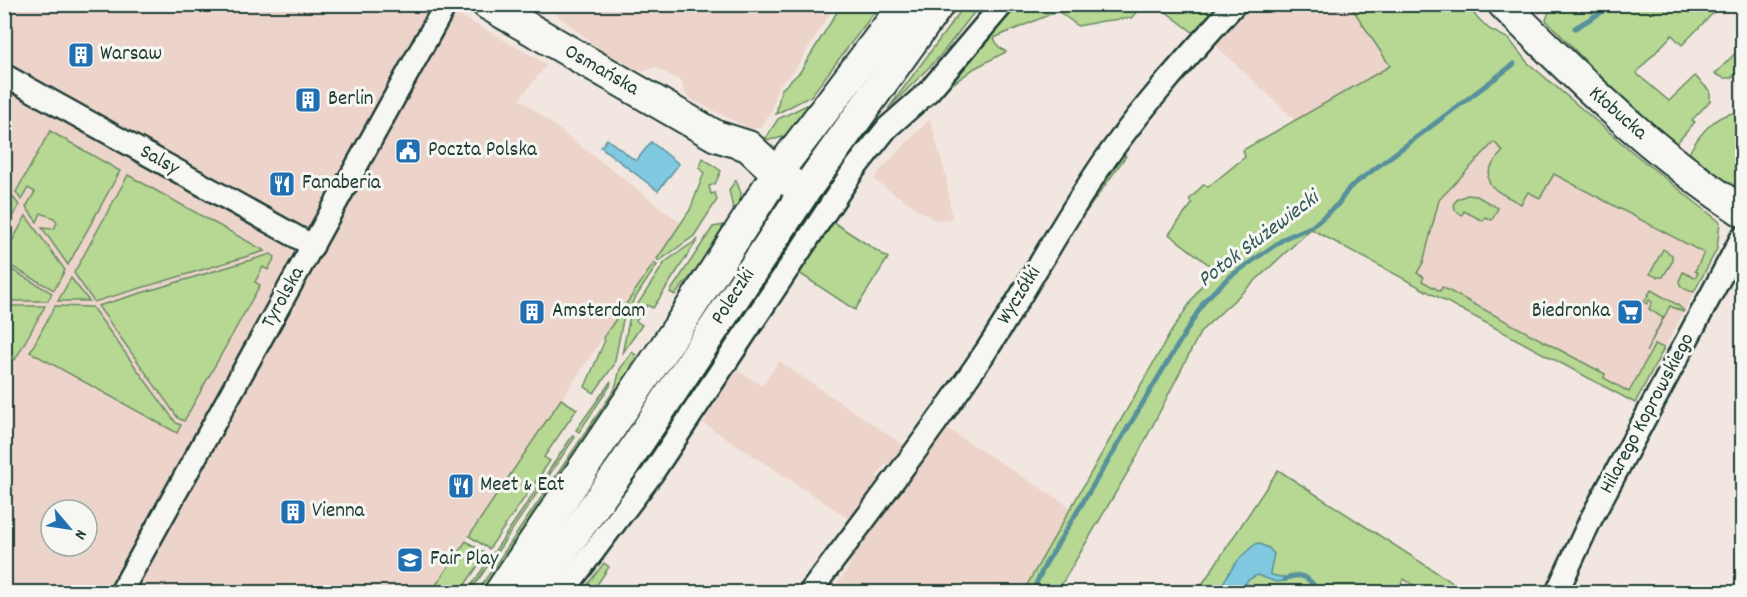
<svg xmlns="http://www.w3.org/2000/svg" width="1747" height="597" viewBox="0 0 1747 597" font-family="Dekko,sans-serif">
<rect width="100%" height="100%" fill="#f2e7e0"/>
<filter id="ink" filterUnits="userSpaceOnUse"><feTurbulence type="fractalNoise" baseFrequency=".0167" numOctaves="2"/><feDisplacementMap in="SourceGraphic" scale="12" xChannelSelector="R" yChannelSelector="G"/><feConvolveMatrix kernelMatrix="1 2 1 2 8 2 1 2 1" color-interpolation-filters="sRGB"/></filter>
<g filter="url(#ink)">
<g fill="#edd4ca" fill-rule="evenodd">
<path d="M4 5H442L547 64 520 99 681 223 431 592H5ZM51 510H87V546H51Z"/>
<path d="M545 5 835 4V5L795 70 777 88 772 111 760 128 750 129 690 99 684 92 682 82 655 67 646 71H640L603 52Z"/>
<path d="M1250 5H1350L1391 66 1296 121 1213 43Z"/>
<path d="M1465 112 1707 242 1712 259 1635 403 1311 229Z"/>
<path d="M930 119 946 177 952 219 934 220 874 180 883 167Z"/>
<path d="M779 361 905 446 892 464H885L877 477 879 481 851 520 703 423 737 370 762 386Z"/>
<path d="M943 426 1072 508 1023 592H834L832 591 851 564 847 561Z"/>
</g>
<g fill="#b6d893" stroke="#6a8a64" stroke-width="1.5">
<path d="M842 4 880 5 811 96 776 114 781 90 800 72Z"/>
<path d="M965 5H980L940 56 888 109Z"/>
<path d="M1013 5H1143L1131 18 1103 21 1078 26 1058 11 994 38 998 46 1006 52 975 68 944 90 939 87Z"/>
<path d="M1157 5H1219L1194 33Z"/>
<path d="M1350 5H1465L1489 29 1509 39 1527 62 1636 155 1720 222 1717 249 1694 292C1688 291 1684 289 1680 285L1679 281 1683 272 1695 278 1698 273 1695 271 1704 253 1554 174 1540 198 1528 192 1521 204C1491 188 1474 183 1503 151L1494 142 1439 200 1423 263 1417 273 1424 277 1422 281 1440 291 1442 287 1605 374 1604 378 1629 392 1655 344 1664 348 1635 403 1311 229 1201 331 1135 460 1057 592H1023L1171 332 1213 268 1169 234 1192 204 1189 200 1204 184 1208 187 1245 157 1243 150 1390 66Z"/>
<path d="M1551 5H1721L1682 45 1672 35 1636 73 1669 101 1695 76 1710 91V101L1692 120 1695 122 1676 144 1668 145 1654 132 1642 114 1600 76 1546 20Z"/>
<path d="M1742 46V67L1731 78H1724L1715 74Z"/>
<path d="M815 101C801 119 790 143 765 139L778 119Z"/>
<path d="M1734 113 1742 119V195L1688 156C1695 139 1715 114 1734 113Z"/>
<path d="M50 131 120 171 68 265 42 228 54 229 57 222 54 218 41 213 37 222 26 207 35 192 28 188 21 200 16 192Z"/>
<path d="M1121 153 1126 156 1086 212 1083 210Z"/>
<path d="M703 158 721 171 715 184 709 186 711 194 715 193 717 200 694 236 659 261 657 259 690 210 704 173 699 168Z"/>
<path d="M128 175 265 251 94 302 74 273Z"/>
<path d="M736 180 741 193 739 211 734 213 729 190Z"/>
<path d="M1467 195 1477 196 1498 208 1492 220 1485 217 1483 221 1464 211 1462 215 1455 210 1454 203 1458 199Z"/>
<path d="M13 197 19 205 5 230V212Z"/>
<path d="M26 216 65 270 54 290 5 263V254Z"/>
<path d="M833 222 888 258 855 310 799 273Z"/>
<path d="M730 224 708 255 675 295 670 292 713 227Z"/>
<path d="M698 239 653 308 647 305 636 321 642 325 622 354 630 316 665 262Z"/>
<path d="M1663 249 1672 255V262L1663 277H1657L1650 274Z"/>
<path d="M271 254 275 257 268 270 263 267 255 282 260 285 184 421 178 418 98 306Z"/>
<path d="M654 263 657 265 624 315 614 365 594 393 585 387 605 340 603 338Z"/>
<path d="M5 266 52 293 48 301H5Z"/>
<path d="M71 278 89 301H58Z"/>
<path d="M1651 290 1678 305 1684 311 1683 312 1670 306 1646 352 1663 318 1649 309 1652 302 1649 300 1647 304 1644 302Z"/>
<path d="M4 306H45L15 360 5 341Z"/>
<path d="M55 306 92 307 176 423 181 425 177 433 30 352Z"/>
<path d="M632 352 636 355 619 395 485 592H477L615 389 620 369Z"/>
<path d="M611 381 610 386 579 432 576 430Z"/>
<path d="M561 399 577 409 544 457 550 461 489 549 469 536Z"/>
<path d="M573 435 575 437 470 592H467Z"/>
<path d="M1278 470 1467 592H1424L1404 579 1396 592H1197Z"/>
<path d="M466 541 486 554 460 592H431Z"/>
<path d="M604 563 609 567 592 592H582Z"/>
</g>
<g fill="#80c9e0" stroke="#59919b" stroke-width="1.5">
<path d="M607 139 636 161 651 142 679 164 658 191 601 147Z"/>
<path d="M1257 543 1269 548 1274 554 1270 573 1272 575 1285 578 1286 581 1276 582 1257 575 1248 580 1239 592H1218C1229 572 1238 556 1257 543Z"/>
</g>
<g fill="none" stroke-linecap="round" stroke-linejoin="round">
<g stroke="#59919b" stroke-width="5">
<path d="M1575 28 1615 4"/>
<path d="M1285 579C1302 571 1310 578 1318 592"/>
<path d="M1032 592 1045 565 1205 300 1228 278 1285 238 1313 226 1338 204 1349 188 1514 64"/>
</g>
<defs>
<g id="street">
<path d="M4 75 313 246"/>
<path d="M121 592 446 4"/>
<path d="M563 592 652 474 853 171 887 128 929 91 1003 4"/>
<path d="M810 592C869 514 929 435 984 354 1029 287 1065 215 1112 150 1149 99 1192 52 1235 4"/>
<path d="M1557 592 1591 519 1742 237"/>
</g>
<g id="secondary">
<path d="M487 4 716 136 748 146 777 173 793 184"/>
<path d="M1503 4C1579 80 1652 152 1742 211"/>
<path d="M500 592 677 329 777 173 905 4"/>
<path d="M533 592 623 466 804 192 939 4"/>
</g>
</defs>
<use href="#street" stroke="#1f3d34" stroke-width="26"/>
<use href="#secondary" stroke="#1f3d34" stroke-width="34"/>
<use href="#street" stroke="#f6f6f2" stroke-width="21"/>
<use href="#secondary" stroke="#f6f6f2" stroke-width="30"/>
</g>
</g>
<defs>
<symbol id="building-square" viewBox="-11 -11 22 22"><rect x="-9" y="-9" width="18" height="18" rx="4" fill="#1f6fb2" stroke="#f6f6f2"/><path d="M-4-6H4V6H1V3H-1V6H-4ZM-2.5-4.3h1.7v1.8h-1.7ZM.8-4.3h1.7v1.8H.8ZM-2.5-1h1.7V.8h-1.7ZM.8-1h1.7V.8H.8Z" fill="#fff"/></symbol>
<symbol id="civic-square" viewBox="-11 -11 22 22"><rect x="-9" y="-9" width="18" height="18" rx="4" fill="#1f6fb2" stroke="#f6f6f2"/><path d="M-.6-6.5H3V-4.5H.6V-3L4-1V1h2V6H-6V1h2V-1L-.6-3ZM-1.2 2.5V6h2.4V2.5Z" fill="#fff"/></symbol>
<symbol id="restaurant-square" viewBox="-11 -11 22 22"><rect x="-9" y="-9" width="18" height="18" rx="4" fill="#1f6fb2" stroke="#f6f6f2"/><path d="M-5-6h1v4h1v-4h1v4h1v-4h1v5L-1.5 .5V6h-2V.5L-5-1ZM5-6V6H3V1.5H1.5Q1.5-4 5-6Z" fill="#fff"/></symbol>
<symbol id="supermarket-square" viewBox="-11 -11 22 22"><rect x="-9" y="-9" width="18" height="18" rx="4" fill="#1f6fb2" stroke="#f6f6f2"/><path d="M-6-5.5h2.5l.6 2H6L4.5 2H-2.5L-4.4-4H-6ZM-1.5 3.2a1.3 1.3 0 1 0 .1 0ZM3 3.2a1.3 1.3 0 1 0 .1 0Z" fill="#fff"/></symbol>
<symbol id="school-square" viewBox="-11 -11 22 22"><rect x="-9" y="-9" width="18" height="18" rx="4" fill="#1f6fb2" stroke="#f6f6f2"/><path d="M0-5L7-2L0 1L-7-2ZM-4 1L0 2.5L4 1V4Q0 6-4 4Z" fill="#fff"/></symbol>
</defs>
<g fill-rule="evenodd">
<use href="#building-square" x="66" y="40" width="30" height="30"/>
<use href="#building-square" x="293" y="85" width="30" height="30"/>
<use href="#civic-square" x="393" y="136" width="30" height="30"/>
<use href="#restaurant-square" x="267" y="169" width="30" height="30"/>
<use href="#building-square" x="517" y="297" width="30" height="30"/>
<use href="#supermarket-square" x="1615" y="297" width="30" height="30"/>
<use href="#restaurant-square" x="446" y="471" width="30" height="30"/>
<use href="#building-square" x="278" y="497" width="30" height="30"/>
<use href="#school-square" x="395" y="545" width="30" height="30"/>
</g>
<g text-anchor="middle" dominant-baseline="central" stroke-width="6" stroke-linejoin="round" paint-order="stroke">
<g font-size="21" fill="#1f3d34" stroke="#f6f6f2" text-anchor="start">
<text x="100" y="55">Warsaw</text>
<text x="328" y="100">Berlin</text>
<text x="428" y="151">Poczta Polska</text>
<text x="302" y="184">Fanaberia</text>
<text x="552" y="312">Amsterdam</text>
<text x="1610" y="312" text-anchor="end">Biedronka</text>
<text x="480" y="486">Meet &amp; Eat</text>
<text x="312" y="512">Vienna</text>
<text x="430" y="560">Fair Play</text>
</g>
<g font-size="21" fill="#1f3d34" stroke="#f6f6f2">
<text transform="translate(601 71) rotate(30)">Osmańska</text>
<text transform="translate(1617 114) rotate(41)">Kłobucka</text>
<text transform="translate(159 161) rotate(29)">Salsy</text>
<text transform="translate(1020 296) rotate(-58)">Wyczółki</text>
<text transform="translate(734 297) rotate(-57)">Poleczki</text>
<text transform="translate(284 298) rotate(-61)">Tyrolska</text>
<text transform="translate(1648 414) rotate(-62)">Hilarego Koprowskiego</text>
</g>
<g font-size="22" font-style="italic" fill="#325956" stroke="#f6f6f2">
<text transform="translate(1259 240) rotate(-37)">Potok Służewiecki</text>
</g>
</g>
<rect width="1747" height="597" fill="none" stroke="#f6f6f2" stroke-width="24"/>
<rect x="12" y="12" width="1723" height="573" fill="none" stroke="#1f3d34" stroke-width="2" filter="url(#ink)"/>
<g transform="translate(69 528) rotate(119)"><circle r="28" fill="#f6f6f2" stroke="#a0aca6" stroke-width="1.5"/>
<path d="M0-4.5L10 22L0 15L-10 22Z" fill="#1f6fb2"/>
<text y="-9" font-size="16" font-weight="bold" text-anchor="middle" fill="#1f3d34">N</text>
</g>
</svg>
